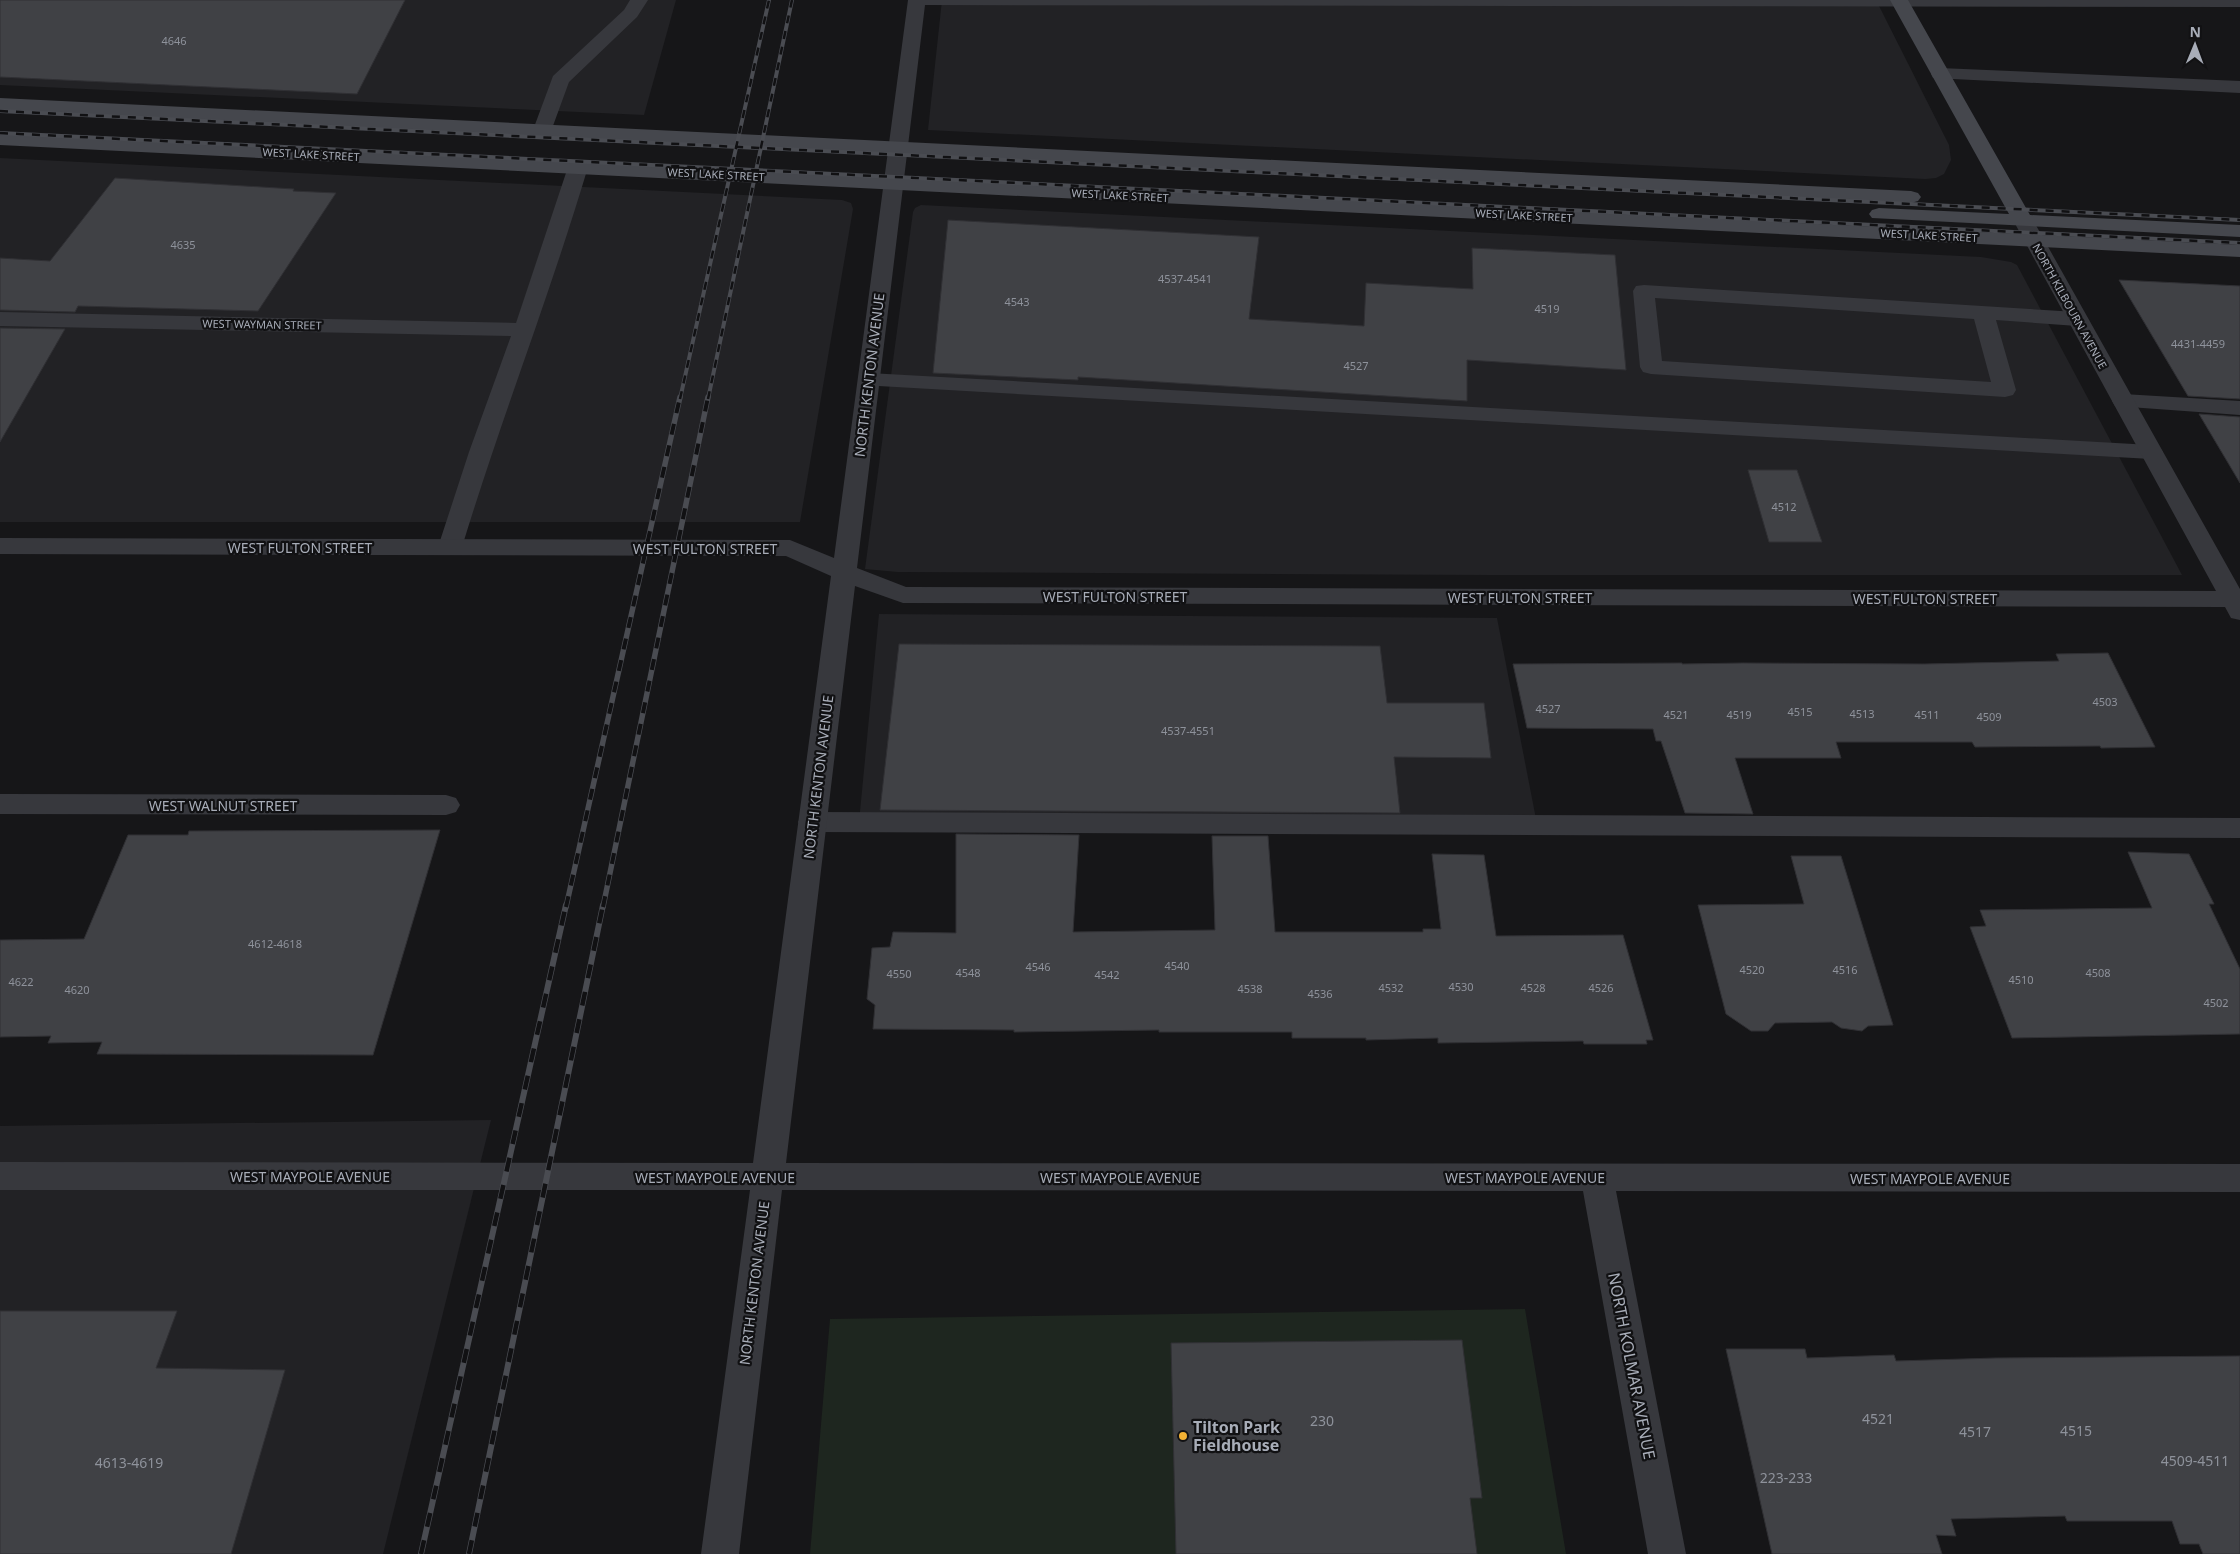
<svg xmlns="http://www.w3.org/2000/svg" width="2240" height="1554" viewBox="0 0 2240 1554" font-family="'Noto Sans',sans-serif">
<rect width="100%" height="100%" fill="#161618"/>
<g fill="#222225">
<path d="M0 0H676L644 115 0 85Z"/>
<path d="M942 0H1876L1949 145 1951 160 1944 174 1936 178 1925 179 928 130Z"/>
<path d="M0 158 842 200 851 203 853 209 800 522H0Z"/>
<path d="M921 205 1981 257 2011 262 2017 265 2182 575H1488L898 572 865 569 913 212 915 208Z"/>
<path d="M879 614 1497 618 1537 824 859 822Z"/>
<path d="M491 1120 383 1554H0V1126Z"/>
</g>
<path fill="#1e261f" d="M1525 1309 1566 1554H810L830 1319Z"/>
<g fill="#404145" stroke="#303034">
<path d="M0 0H405L357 94 0 77Z"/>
<path d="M115 178 294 189 293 191 336 193 258 311 78 306 75 312 0 310V258L50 261Z"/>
<path d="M948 220 1259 237 1249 319 1364 326 1366 283 1473 289 1472 248 1615 255 1626 370 1467 360V401L1078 377V380L933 373Z"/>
<path d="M2119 280 2240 286V399L2188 396Z"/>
<path d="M0 328 65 329 0 442Z"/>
<path d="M2199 414 2240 417V483Z"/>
<path d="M1748 470H1797L1822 542H1769Z"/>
<path d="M899 644 1380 646 1387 703H1484L1491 758 1394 757 1400 813 880 810Z"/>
<path d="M2108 653 2155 747 2101 748 2100 746 1975 747 1972 742H1836L1841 758H1735L1753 814 1685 813 1661 741H1656L1653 729 1527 728 1513 664 1682 663V664L1743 663 1924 664 2059 661 2056 654Z"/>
<path d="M440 830 373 1055 97 1054 102 1042 48 1043 51 1036 0 1037V940L84 939 128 835H188L189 831Z"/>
<path d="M956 834 1079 835 1073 932 1215 930 1212 836H1268L1275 932H1423V929H1441L1432 854 1484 855 1496 936 1623 935 1653 1040H1646L1647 1044H1584L1583 1041 1438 1043V1038L1366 1040V1038H1292V1032H1159V1030L1014 1032V1030L873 1029 875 1005 867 999 872 948 890 947 893 932 956 933Z"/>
<path d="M2128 852 2189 854 2214 904H2209L2240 969V1034L2012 1038 1970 927 1986 926 1980 910 2152 908Z"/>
<path d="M1791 856H1841L1893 1025 1868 1026 1862 1031 1841 1028 1832 1022 1775 1023 1768 1031H1751L1726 1014 1698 905 1804 904Z"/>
<path d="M0 1311H177L156 1368 285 1370 231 1554H0Z"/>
<path d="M1462 1340 1482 1498H1470L1477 1554H1176L1171 1343Z"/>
<path d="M1726 1349H1805L1807 1358 1894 1355 1896 1361 1996 1358 2240 1356V1554H2203L2199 1544H2180L2172 1521H2067L2065 1516 1951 1519 1956 1536 1936 1535 1942 1554H1772Z"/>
</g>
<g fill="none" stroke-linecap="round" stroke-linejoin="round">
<g fill="#37383d" fill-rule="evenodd">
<path d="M630 0H648L637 17 569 82 550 134 543 136 536 134 533 130 553 76 624 10Z"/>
<path d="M1940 68 2240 81V93L1933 78 1931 74 1933 70Z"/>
<path d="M578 161 585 163 588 167C550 295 501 419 462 547L459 553 450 555 441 553 438 547 469 452 511 336 0 326V312L516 323 568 167 571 163Z"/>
<path d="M1644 285 2077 312 2085 314 2088 319 2085 324 2077 326 1996 320 2016 390 2013 395 2005 397 1651 374 1643 372 1640 367 1633 291 1636 286ZM1655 298 1974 319 1991 382 1662 361Z"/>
<path d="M869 373 2151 445 2159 447 2163 452 2159 457 2151 459 861 385 858 380 861 375Z"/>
<path d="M2123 394 2240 401V415L2115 406 2112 401 2115 396Z"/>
<path d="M0 794 446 795 456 798 460 805 456 812 446 815 0 814Z"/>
<path d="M812 812 2240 818V838L812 832 802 829 798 822 802 815Z"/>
</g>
<path fill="#37383d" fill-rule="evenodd" d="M908 0H2240V7L925 5 857 568 906 587 2216 591 2013 220 2016 216 2023 214 2030 216 2033 220 2240 589V620L2231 618 2225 607 903 603 855 586 786 1163 2240 1164V1192L1616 1191 1686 1554H1648L1583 1191 782 1190 739 1554H701L750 1190H0V1162L753 1163 831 576 786 556 0 554V538L790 540 834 558Z"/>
<g fill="#45474d" fill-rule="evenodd">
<path d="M1890 0H1908L2030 215 2240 225V237L1872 218 1869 214 1872 210 1879 208 2009 214Z"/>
<path d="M0 98 1911 191 1918 193 1921 197 1918 201 1911 203 0 110Z"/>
<path d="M0 133 2240 245V257L0 145Z"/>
</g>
<defs>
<g id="rail-far2">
<path d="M0 111 2240 220"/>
<path d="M0 133 2240 243"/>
<path d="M680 399 769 0"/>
<path d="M708 399 792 0"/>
</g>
<g id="rail-far1">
<path d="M566 907 680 397"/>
<path d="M603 907 708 397"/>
</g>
<g id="rail">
<path d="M421 1554 566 905"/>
<path d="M469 1554 603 905"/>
</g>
</defs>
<use href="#rail-far2" stroke="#4a4c52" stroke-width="4"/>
<use href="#rail-far1" stroke="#4a4c52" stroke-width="5.5"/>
<use href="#rail" stroke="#4a4c52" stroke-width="6"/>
<use href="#rail-far2" stroke="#111113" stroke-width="2.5" stroke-dasharray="8" stroke-linecap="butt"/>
<use href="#rail-far1" stroke="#111113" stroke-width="4" stroke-dasharray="11" stroke-linecap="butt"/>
<use href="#rail" stroke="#111113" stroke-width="4.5" stroke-dasharray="14" stroke-linecap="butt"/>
</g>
<circle fill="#f2b134" stroke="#111113" stroke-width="2" cx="1183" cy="1436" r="5"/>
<g text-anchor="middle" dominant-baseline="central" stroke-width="4.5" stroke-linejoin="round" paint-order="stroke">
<g font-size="11" fill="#8e929b">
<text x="174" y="40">4646</text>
<text x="183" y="244">4635</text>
<text x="1185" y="278">4537-4541</text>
<text x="1017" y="301">4543</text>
<text x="1547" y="308">4519</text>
<text x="2198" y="343">4431-4459</text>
<text x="1356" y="365">4527</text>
<text x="1784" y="506">4512</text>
<text x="2105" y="701">4503</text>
<text x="1548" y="708">4527</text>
<text x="1800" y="711">4515</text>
<text x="1862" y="713">4513</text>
<text x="1676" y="714">4521</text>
<text x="1739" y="714">4519</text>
<text x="1927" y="714">4511</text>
<text x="1989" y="716">4509</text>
<text x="1188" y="730">4537-4551</text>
<text x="275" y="943">4612-4618</text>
<text x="1177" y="965">4540</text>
<text x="1038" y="966">4546</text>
<text x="1752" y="969">4520</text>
<text x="1845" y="969">4516</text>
<text x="968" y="972">4548</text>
<text x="2098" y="972">4508</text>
<text x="899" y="973">4550</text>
<text x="1107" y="974">4542</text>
<text x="2021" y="979">4510</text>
<text x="21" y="981">4622</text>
<text x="1461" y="986">4530</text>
<text x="1391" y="987">4532</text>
<text x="1533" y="987">4528</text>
<text x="1601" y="987">4526</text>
<text x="1250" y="988">4538</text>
<text x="77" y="989">4620</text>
<text x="1320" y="993">4536</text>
<text x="2216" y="1002">4502</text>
</g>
<g font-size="11" fill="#a8adb8" stroke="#111113">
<text transform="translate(311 154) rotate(3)">WEST LAKE STREET</text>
<text transform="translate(716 174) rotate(3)">WEST LAKE STREET</text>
<text transform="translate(1120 195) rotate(3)">WEST LAKE STREET</text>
<text transform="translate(1524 215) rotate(3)">WEST LAKE STREET</text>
<text transform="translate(1929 235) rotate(3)">WEST LAKE STREET</text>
<text transform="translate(2070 306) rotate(61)">NORTH KILBOURN AVENUE</text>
<text transform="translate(262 324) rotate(1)">WEST WAYMAN STREET</text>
</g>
<g font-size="14" fill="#a8adb8" stroke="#111113">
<text transform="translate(869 375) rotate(-83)">NORTH KENTON AVENUE</text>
<text x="300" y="547">WEST FULTON STREET</text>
<text x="705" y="548">WEST FULTON STREET</text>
<text x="1115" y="596">WEST FULTON STREET</text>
<text x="1520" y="597">WEST FULTON STREET</text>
<text x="1925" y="598">WEST FULTON STREET</text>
<text transform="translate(818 777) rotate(-83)">NORTH KENTON AVENUE</text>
<text x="223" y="805">WEST WALNUT STREET</text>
<text x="310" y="1176">WEST MAYPOLE AVENUE</text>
<text x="715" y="1177">WEST MAYPOLE AVENUE</text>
<text x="1120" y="1177">WEST MAYPOLE AVENUE</text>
<text x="1525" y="1177">WEST MAYPOLE AVENUE</text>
<text x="1930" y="1178">WEST MAYPOLE AVENUE</text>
<text transform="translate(754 1283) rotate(-83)">NORTH KENTON AVENUE</text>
</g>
<g font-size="14" fill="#8e929b">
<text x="1878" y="1418">4521</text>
<text x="1322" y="1420">230</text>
<text x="2076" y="1430">4515</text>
<text x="1975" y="1431">4517</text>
<text x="2195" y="1460">4509-4511</text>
<text x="129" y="1462">4613-4619</text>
<text x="1786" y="1477">223-233</text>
</g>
<g font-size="16" fill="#a8adb8" stroke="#111113">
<text transform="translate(1632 1366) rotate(79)">NORTH KOLMAR AVENUE</text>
</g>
<g font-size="16" font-weight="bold" fill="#a8adb8" stroke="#111113" text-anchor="start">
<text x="1193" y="1427">Tilton Park<tspan x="1193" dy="18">Fieldhouse</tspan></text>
</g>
</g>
<g transform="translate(2195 45) rotate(1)" stroke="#111113" stroke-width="4" paint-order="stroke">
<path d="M0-4L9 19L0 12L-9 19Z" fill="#a8adb8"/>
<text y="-8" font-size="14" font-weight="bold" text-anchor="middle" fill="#a8adb8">N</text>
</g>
</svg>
